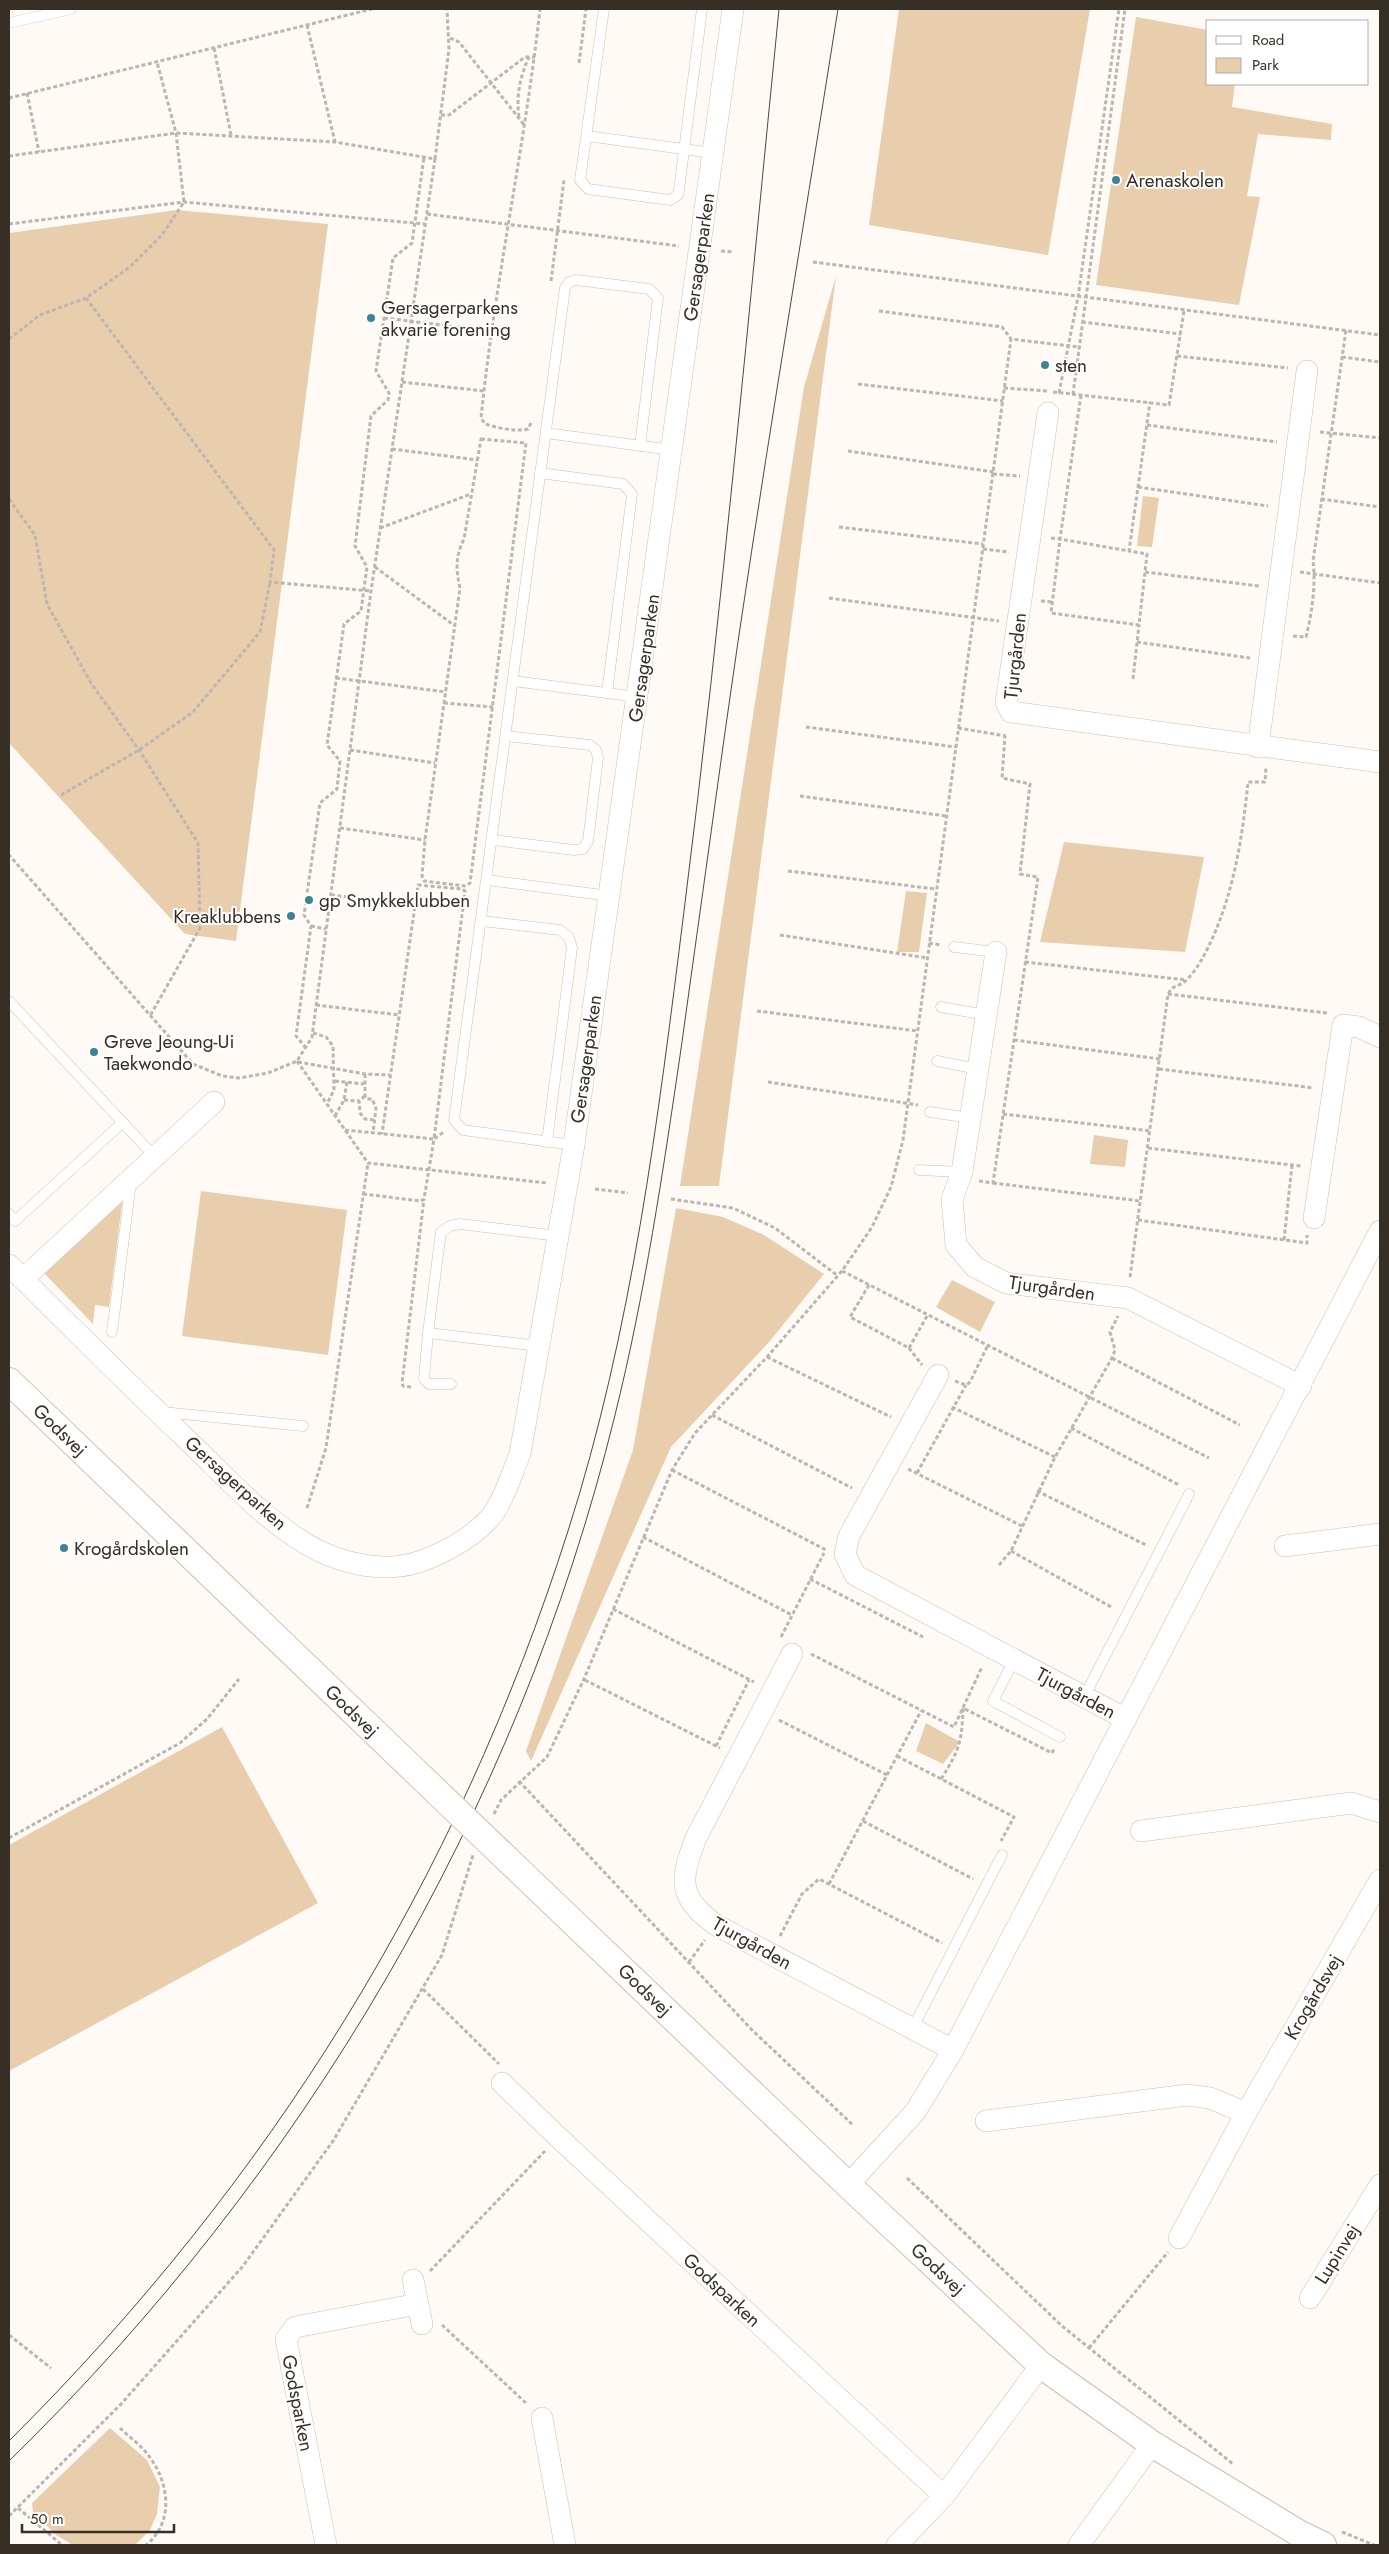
<svg xmlns="http://www.w3.org/2000/svg" width="1389" height="2554" viewBox="0 0 1389 2554" font-family="Jost,sans-serif">
<rect width="100%" height="100%" fill="#fffaf5"/>
<g fill="#e9ceae">
<path d="M899 9H1090L1048 255 869 225Z"/>
<path d="M1136 17 1208 30V84H1235L1232 107 1332 124 1331 140 1258 134 1247 196 1260 197 1239 305 1096 285Z"/>
<path d="M177 210 328 224 236 941 185 934 9 743V233Z"/>
<path d="M836 276 719 1186H680L804 387Z"/>
<path d="M1143 496 1159 498 1152 547 1137 546Z"/>
<path d="M1064 842 1204 857 1185 952 1040 942Z"/>
<path d="M906 891 927 893 919 952H897Z"/>
<path d="M1094 1135 1128 1140 1125 1167 1090 1164Z"/>
<path d="M201 1191 347 1210 328 1355 182 1336Z"/>
<path d="M123 1196 109 1307 95 1305 93 1324 44 1273Z"/>
<path d="M676 1208 723 1217 764 1235 824 1274 770 1341 671 1447 531 1761 526 1751 633 1450Z"/>
<path d="M952 1280 995 1302 980 1332 936 1307Z"/>
<path d="M926 1723 960 1742 943 1764 916 1751Z"/>
<path d="M222 1727 318 1903 9 2071V1845Z"/>
<path d="M110 2428 147 2460 160 2487 157 2514 150 2530 135 2545H73L56 2535 33 2512 32 2503Z"/>
</g>
<g fill="none" stroke-linecap="round" stroke-linejoin="round">
<defs>
<g id="service">
<path d="M604 9 580 180 588 189 670 200 678 195 679 190 702 9"/>
<path d="M9 23 71 9"/>
<path d="M587 136 713 153"/>
<path d="M546 433 672 450"/>
<path d="M540 473 623 484 632 494 607 693"/>
<path d="M513 681 638 697"/>
<path d="M493 840 574 850 583 849 588 841 598 758 596 750 590 745 506 736"/>
<path d="M487 880 610 896"/>
<path d="M482 921 560 930 569 937 572 948 547 1142"/>
<path d="M954 947 996 952"/>
<path d="M9 1001 155 1157"/>
<path d="M941 1007 986 1015"/>
<path d="M937 1061 978 1069"/>
<path d="M930 1112 970 1118"/>
<path d="M574 1145 463 1130 454 1120 565 288 569 282 576 280 649 289 658 298 640 446"/>
<path d="M919 1170 962 1172"/>
<path d="M9 1214 15 1221 123 1122"/>
<path d="M112 1332 131 1182"/>
<path d="M428 1333 424 1379 429 1384H451"/>
<path d="M539 1346 428 1333 441 1232 450 1226 460 1224 558 1236"/>
<path d="M162 1412 303 1426"/>
<path d="M1014 1660 993 1701 1060 1737"/>
<path d="M1084 1697 1189 1494"/>
<path d="M912 2029 1002 1855"/>
</g>
<g id="minor">
<path d="M1048 413 1006 703 1011 712 1380 762"/>
<path d="M1258 747 1307 371"/>
<path d="M996 952 962 1172 952 1199 956 1245 975 1267 1006 1283 1128 1298 1301 1386"/>
<path d="M1314 1218 1343 1025 1359 1027 1380 1037"/>
<path d="M9 1265C66 1322 123 1379 181 1434 224 1474 266 1524 319 1551 342 1562 375 1570 400 1566 428 1563 470 1540 489 1519 504 1501 511 1475 520 1454L574 1145 733 9"/>
<path d="M23 1279 214 1102"/>
<path d="M938 1375 849 1536 845 1554 855 1575 1126 1719"/>
<path d="M1285 1546 1380 1534"/>
<path d="M792 1654 696 1838C680 1879 677 1897 716 1925L953 2050"/>
<path d="M1141 1831 1351 1803 1380 1812"/>
<path d="M502 2083 558 2137 944 2496"/>
<path d="M986 2121 1187 2095 1210 2098 1246 2113"/>
<path d="M848 2185 915 2112 953 2050 1380 1231"/>
<path d="M1179 2238 1246 2113 1380 1880"/>
<path d="M413 2280 422 2324"/>
<path d="M1310 2298 1380 2185"/>
<path d="M542 2418 565 2545"/>
<path d="M326 2545 286 2339 295 2327 418 2304"/>
<path d="M897 2545 944 2496 1041 2365"/>
<path d="M1079 2545 1152 2444"/>
</g>
<g id="tertiary">
<path d="M9 1381 415 1771"/>
<path d="M507 1859 848 2185 1041 2365 1152 2444 1300 2534 1323 2545"/>
</g>
</defs>
<use href="#service" stroke="#d3bea6" stroke-width="11"/>
<use href="#minor" stroke="#d3bea6" stroke-width="22"/>
<use href="#tertiary" stroke="#d3bea6" stroke-width="28"/>
<g stroke="#bcb6b0" stroke-width="3" stroke-dasharray="4 2.5" stroke-linecap="butt">
<path d="M307 25 335 142"/>
<path d="M450 38 459 42 525 126"/>
<path d="M214 48 231 135"/>
<path d="M579 63 586 9"/>
<path d="M27 93 39 152"/>
<path d="M9 98 372 9"/>
<path d="M441 115H449L525 57H535"/>
<path d="M519 117C516 95 520 77 529 57"/>
<path d="M9 156 176 133 335 142 435 159 371 591 312 1037 297 1061 268 1073 239 1078 222 1076 193 1064 9 855"/>
<path d="M435 159 449 49 447 9"/>
<path d="M427 214 679 246"/>
<path d="M9 224 184 202 425 224"/>
<path d="M721 251 734 252"/>
<path d="M813 262 1380 335"/>
<path d="M551 281 564 180"/>
<path d="M86 298 274 550 270 582 371 591"/>
<path d="M879 311 1002 327 1011 339"/>
<path d="M384 318 490 331"/>
<path d="M1082 322 1181 334"/>
<path d="M9 339 40 315 86 298 130 267 162 235 184 202 176 133 157 62"/>
<path d="M1177 356 1288 368"/>
<path d="M1342 357 1380 362"/>
<path d="M402 382 484 391"/>
<path d="M858 384 1003 401"/>
<path d="M1004 388 1047 391"/>
<path d="M1053 392 1073 394 1125 9"/>
<path d="M1059 393 1078 297 1119 9"/>
<path d="M1072 394 1169 405 1184 311"/>
<path d="M1081 395 1060 539 1129 551 1150 402"/>
<path d="M531 423 528 429C515 432 498 428 485 424L481 418C495 280 525 146 540 9"/>
<path d="M1147 425 1277 442"/>
<path d="M1320 432 1380 438"/>
<path d="M481 439 526 443 470 883 466 886 424 881 422 876 425 840 460 588C456 570 455 557 464 539Z"/>
<path d="M392 449 478 460"/>
<path d="M848 451 994 472"/>
<path d="M993 474 1020 476"/>
<path d="M1138 487 1268 506"/>
<path d="M9 499 35 535 47 604 91 683 139 750 198 843 200 928 150 1016"/>
<path d="M1321 499 1380 507"/>
<path d="M839 527 983 544"/>
<path d="M380 528 471 494"/>
<path d="M1051 538 1060 539 1051 613 1139 625 1147 554 1129 551"/>
<path d="M983 549 1009 552"/>
<path d="M375 567 455 626"/>
<path d="M1145 572 1259 586"/>
<path d="M1300 572 1380 583"/>
<path d="M829 598 999 621"/>
<path d="M1041 601 1052 602"/>
<path d="M1293 636 1306 637C1312 613 1316 585 1313 561L1346 330"/>
<path d="M1137 642 1250 658"/>
<path d="M336 678 446 692"/>
<path d="M1133 679 1139 625"/>
<path d="M444 703 493 707"/>
<path d="M806 727 956 747"/>
<path d="M958 728 1006 736"/>
<path d="M350 750 435 763"/>
<path d="M61 795 139 750 193 712 260 632 270 582"/>
<path d="M800 796 946 816"/>
<path d="M340 828 425 840"/>
<path d="M788 871 936 889"/>
<path d="M331 895 415 905"/>
<path d="M311 926 326 929"/>
<path d="M780 935 927 958"/>
<path d="M929 943 941 945"/>
<path d="M1025 962 1186 980"/>
<path d="M1168 994 1327 1013"/>
<path d="M316 1005 399 1015"/>
<path d="M757 1011 918 1031"/>
<path d="M313 1033 326 1037 333 1046 334 1090 327 1104"/>
<path d="M1014 1040 1160 1059"/>
<path d="M306 1048 296 1036 311 926 304 915 320 803 337 789 340 761 327 745 344 624 361 611 367 567 355 546 371 416 388 400 389 393 376 371 393 258 412 243 424 157"/>
<path d="M297 1061 368 1163 547 1183"/>
<path d="M298 1062 365 1074 390 1075"/>
<path d="M1159 1069 1314 1088"/>
<path d="M365 1074V1096L367 1099H372L376 1108 373 1133"/>
<path d="M335 1081 364 1084"/>
<path d="M768 1082 918 1105"/>
<path d="M365 1096 359 1101 360 1113 365 1119 375 1120"/>
<path d="M344 1100 359 1101"/>
<path d="M1003 1114 1151 1131"/>
<path d="M335 1116 344 1100 347 1082"/>
<path d="M345 1130 434 1139 465 891 462 889 418 885 382 1134"/>
<path d="M1148 1148 1301 1166"/>
<path d="M979 1181 993 1183 1038 877 1020 874 1030 784 1002 778 1005 736"/>
<path d="M993 1183 1140 1201"/>
<path d="M595 1189 628 1193"/>
<path d="M363 1194 421 1201 424 1199 434 1139 445 1131"/>
<path d="M671 1199 733 1208 775 1228 838 1276"/>
<path d="M1138 1220 1307 1243V1235"/>
<path d="M1284 1240 1292 1165"/>
<path d="M842 1271 1209 1458"/>
<path d="M1130 1277 1168 994C1172 986 1176 987 1183 983 1190 978 1198 966 1202 959 1232 905 1242 842 1248 782H1265L1266 767"/>
<path d="M869 1285 850 1317 909 1348 927 1316"/>
<path d="M909 1348 922 1365"/>
<path d="M767 1357 891 1417"/>
<path d="M1112 1358 1240 1425"/>
<path d="M955 1381 966 1385 970 1382 988 1345"/>
<path d="M411 1387 403 1386 402 1383 424 1199"/>
<path d="M952 1407 1055 1457"/>
<path d="M712 1415 852 1488"/>
<path d="M1071 1428 1179 1485"/>
<path d="M908 1469 1024 1527"/>
<path d="M672 1470 826 1550"/>
<path d="M917 1473 966 1385"/>
<path d="M1037 1491 1146 1545"/>
<path d="M307 1508 326 1448 368 1163"/>
<path d="M643 1537 792 1615"/>
<path d="M1011 1551 1113 1608"/>
<path d="M999 1565 1011 1551 1055 1457 1112 1358 1115 1350 1110 1332 1118 1316"/>
<path d="M810 1579 923 1637"/>
<path d="M613 1609 754 1682"/>
<path d="M781 1637 824 1553"/>
<path d="M811 1654 954 1727 982 1667"/>
<path d="M585 1680 720 1748"/>
<path d="M779 1720 887 1775"/>
<path d="M716 1746 749 1680"/>
<path d="M897 1756 1014 1817 1001 1841"/>
<path d="M941 1779C959 1751 962 1742 963 1708L1052 1753 1054 1749"/>
<path d="M519 1781 752 2030 854 2126"/>
<path d="M494 1814 501 1800 547 1757 584 1679 672 1470 695 1433 767 1357 842 1271 872 1227 891 1187 903 1140 1011 339 1079 347"/>
<path d="M863 1821 973 1879"/>
<path d="M9 1838 180 1743 207 1719 239 1679"/>
<path d="M829 1884 921 1711"/>
<path d="M780 1936 802 1894 819 1879 942 1943"/>
<path d="M689 1962 705 1940"/>
<path d="M423 1989 499 2064"/>
<path d="M907 2178 1062 2326 1233 2464"/>
<path d="M430 2271 545 2151"/>
<path d="M442 2325 527 2404"/>
<path d="M9 2335 51 2368"/>
<path d="M1089 2348 1168 2252"/>
<path d="M120 2428C129 2437 141 2445 148 2455 169 2481 175 2522 146 2545"/>
<path d="M18 2508 62 2545"/>
<path d="M9 2516 122 2403 243 2266 333 2141 442 1955 473 1855"/>
<path d="M1342 2532 1374 2545"/>
</g>
<use href="#service" stroke="#fff" stroke-width="10"/>
<use href="#minor" stroke="#fff" stroke-width="21"/>
<use href="#tertiary" stroke="#fff" stroke-width="26"/>
<g stroke="#50483f" stroke-width="1">
<path d="M9 2441C270 2181 456 1883 568 1531 632 1331 658 1120 684 911 722 611 749 310 779 9"/>
<path d="M9 2461C302 2175 517 1814 615 1415 645 1294 663 1172 681 1049 696 943 710 838 725 732 759 490 800 250 838 9"/>
</g>
<defs>
<path id="tertiary-bridge" d="M415 1771 507 1859"/>
</defs>
<use href="#tertiary-bridge" stroke="#d3bea6" stroke-width="28" stroke-linecap="butt"/>
<use href="#tertiary-bridge" stroke="#fff" stroke-width="26"/>
</g>
<g fill="#3f8293" stroke="#fff" stroke-width="2">
<circle cx="1116" cy="180" r="5"/>
<circle cx="371" cy="318" r="5"/>
<circle cx="1045" cy="365" r="5"/>
<circle cx="309" cy="900" r="5"/>
<circle cx="291" cy="916" r="5"/>
<circle cx="94" cy="1052" r="5"/>
<circle cx="64" cy="1548" r="5"/>
</g>
<g text-anchor="middle" dominant-baseline="central" stroke-width="4" stroke-linejoin="round" paint-order="stroke">
<g font-size="19" fill="#372f25" stroke="#fff" text-anchor="start">
<text x="1126" y="180">Arenaskolen</text>
<text x="381" y="307">Gersagerparkens<tspan x="381" dy="22">akvarie forening</tspan></text>
<text x="1055" y="365">sten</text>
<text x="319" y="900">gp Smykkeklubben</text>
<text x="281" y="916" text-anchor="end">Kreaklubbens</text>
<text x="104" y="1041">Greve Jeoung-Ui<tspan x="104" dy="22">Taekwondo</tspan></text>
<text x="74" y="1548">Krogårdskolen</text>
</g>
<g font-size="19" fill="#372f25" stroke="#fff">
<text transform="translate(699 257) rotate(-82)">Gersagerparken</text>
<text transform="translate(1015 656) rotate(-84)">Tjurgården</text>
<text transform="translate(644 658) rotate(-82)">Gersagerparken</text>
<text transform="translate(586 1059) rotate(-82)">Gersagerparken</text>
<text transform="translate(1052 1288) rotate(8)">Tjurgården</text>
<text transform="translate(60 1430) rotate(44)">Godsvej</text>
<text transform="translate(236 1483) rotate(42)">Gersagerparken</text>
<text transform="translate(1076 1693) rotate(28)">Tjurgården</text>
<text transform="translate(352 1711) rotate(44)">Godsvej</text>
<text transform="translate(752 1943) rotate(29)">Tjurgården</text>
<text transform="translate(645 1990) rotate(44)">Godsvej</text>
<text transform="translate(1313 1997) rotate(-60)">Krogårdsvej</text>
<text transform="translate(1337 2254) rotate(-58)">Lupinvej</text>
<text transform="translate(938 2269) rotate(43)">Godsvej</text>
<text transform="translate(722 2290) rotate(43)">Godsparken</text>
<text transform="translate(298 2403) rotate(79)">Godsparken</text>
</g>
</g>
<rect width="1389" height="2554" fill="none" stroke="#372f25" stroke-width="20"/>
<rect x="1206" y="20" width="162" height="65" fill="#ffffff" stroke="#afaca8"/>
<rect x="1216" y="36" width="25" height="8" fill="#ffffff" stroke="#afaca8"/>
<text x="1252" y="45" font-size="15" fill="#372f25">Road</text>
<rect x="1216" y="58" width="25" height="15" fill="#e9ceae" stroke="#afaca8"/>
<text x="1252" y="70" font-size="15" fill="#372f25">Park</text>
<path d="M22 2524v8h152v-8" fill="none" stroke="#372f25" stroke-width="2.5"/>
<text x="30" y="2524" font-size="15" fill="#372f25" stroke="#ffffff" stroke-width="4" paint-order="stroke">50 m</text>
</svg>
